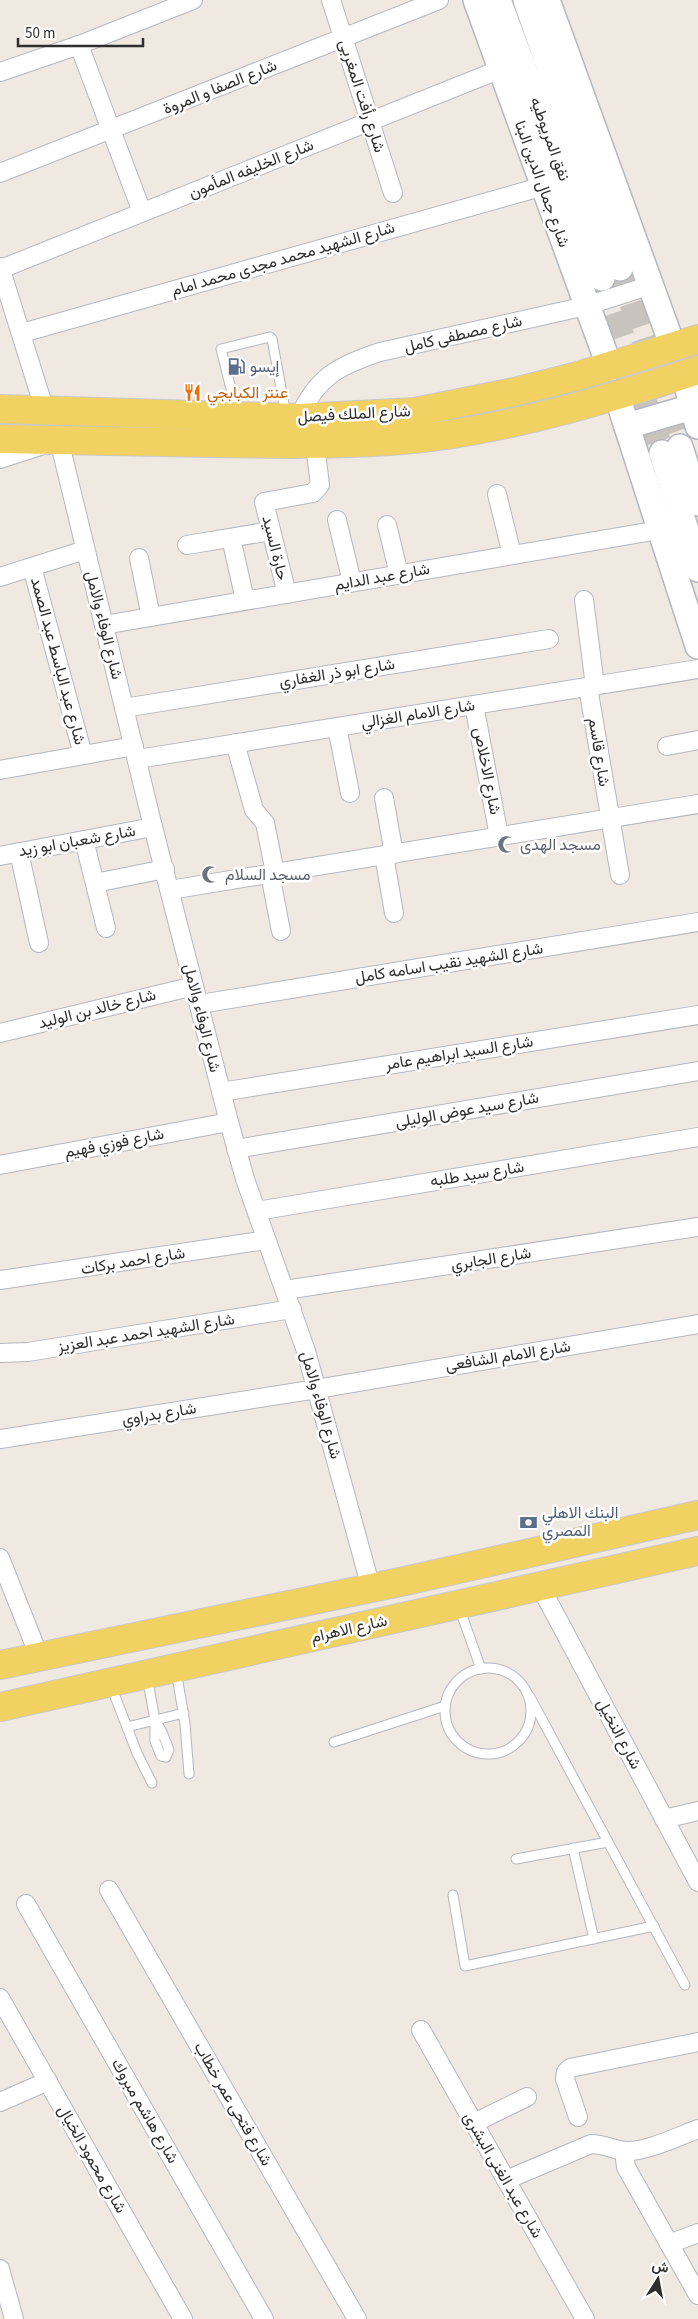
<svg xmlns="http://www.w3.org/2000/svg" width="698" height="2319" viewBox="0 0 698 2319" font-family="'Source Sans 3',Vazirmatn,sans-serif">
<rect width="100%" height="100%" fill="#efe9e1"/>
<g fill="none" stroke-linecap="round" stroke-linejoin="round">
<g stroke="#c8c4bd" stroke-width="25" stroke-dasharray="25 12" stroke-linecap="butt">
<path d="M620 268 680 447"/>
<path d="M602 278 662 453"/>
</g>
<defs>
<g id="lane">
<path d="M237 413 221 349 270 337 272 339 286 415"/>
<path d="M459 1607 481 1669"/>
<circle cx="488" cy="1711" r="43"/>
<path d="M176 1670 185 1724 189 1774"/>
<path d="M147 1676 155 1720"/>
<path d="M111 1686 137 1753 152 1783"/>
<path d="M530 1697 685 1985"/>
<path d="M155 1720 162 1732 169 1750 166 1757 161 1756 155 1741Z"/>
<path d="M127 1727 184 1713"/>
<path d="M334 1742 445 1706"/>
<path d="M573 1848 594 1939"/>
<path d="M516 1859 608 1842"/>
<path d="M453 1895 465 1966 654 1926"/>
</g>
<g id="street">
<path d="M331 0 393 193"/>
<path d="M79 45 142 212"/>
<path d="M0 72 79 45 193 0"/>
<path d="M0 173 439 0"/>
<path d="M0 267 45 411"/>
<path d="M1 269 501 69"/>
<path d="M22 333 544 186"/>
<path d="M299 418C316 377 340 365 380 352L586 306 651 285"/>
<path d="M0 459 59 440 153 827 229 1122 245 1179 306 1351 371 1588"/>
<path d="M497 494 512 555"/>
<path d="M337 520 352 582"/>
<path d="M387 525 399 574"/>
<path d="M231 538 245 600"/>
<path d="M187 545 271 531"/>
<path d="M139 558 151 617"/>
<path d="M32 567 83 755"/>
<path d="M0 577 85 550"/>
<path d="M287 594 264 502 313 493 320 485 315 444"/>
<path d="M584 600 595 686"/>
<path d="M104 625 659 530"/>
<path d="M588 687 620 875"/>
<path d="M474 705 499 836"/>
<path d="M124 708 549 639"/>
<path d="M337 727 350 793"/>
<path d="M235 743 254 810 265 823 275 873"/>
<path d="M667 746 698 740"/>
<path d="M138 759 698 669"/>
<path d="M0 770 134 746"/>
<path d="M384 798 394 854"/>
<path d="M84 840 106 928"/>
<path d="M19 852 39 943"/>
<path d="M384 855 394 913"/>
<path d="M0 856 153 827"/>
<path d="M270 874 281 931"/>
<path d="M95 883 165 869"/>
<path d="M170 890 698 804"/>
<path d="M200 1004 698 922"/>
<path d="M0 1033 194 986"/>
<path d="M221 1092 698 1015"/>
<path d="M236 1149 698 1071"/>
<path d="M0 1165 229 1122"/>
<path d="M257 1211 698 1137"/>
<path d="M0 1280 266 1240"/>
<path d="M285 1290 698 1227"/>
<path d="M0 1353 28 1352 292 1309"/>
<path d="M0 1439 317 1389 698 1324"/>
<path d="M0 1558 39 1656"/>
<path d="M540 1586 698 1882"/>
<path d="M664 1819 698 1811"/>
<path d="M109 1890 357 2319"/>
<path d="M26 1904 264 2319"/>
<path d="M0 1998 183 2319"/>
<path d="M421 2030 585 2319"/>
<path d="M0 2102 48 2081"/>
<path d="M578 2117 565 2079 566 2072 570 2068 698 2042"/>
<path d="M474 2123 527 2097"/>
<path d="M624 2151 626 2167 698 2295"/>
<path d="M506 2180 591 2144C604 2144 614 2150 626 2151 646 2152 679 2136 698 2129"/>
<path d="M669 2244 698 2233"/>
<path d="M0 2269 14 2319"/>
</g>
<g id="secondary">
<path d="M476 0 610 368"/>
<path d="M498 0 602 278"/>
<path d="M526 0 620 268"/>
<path d="M547 0 673 347"/>
<path d="M684 375 698 426"/>
<path d="M617 396 698 646"/>
<path d="M627 426 692 407"/>
<path d="M680 447 698 503"/>
<path d="M662 453 698 569"/>
</g>
<g id="primary">
<path d="M0 409 299 418 415 412 514 392 574 377 698 339"/>
<path d="M0 439C72 440 144 441 215 443 273 444 331 445 389 441 490 435 602 401 698 370"/>
<path d="M0 1665 405 1581 698 1515"/>
<path d="M0 1707 698 1551"/>
</g>
</defs>
<use href="#lane" stroke="#b4b7c1" stroke-width="11"/>
<use href="#street" stroke="#b4b7c1" stroke-width="20"/>
<use href="#secondary" stroke="#b4b7c1" stroke-width="28"/>
<use href="#primary" stroke="#c9c9c9" stroke-width="30"/>
<use href="#lane" stroke="#fff" stroke-width="9"/>
<use href="#street" stroke="#fff" stroke-width="18"/>
<use href="#secondary" stroke="#fff" stroke-width="25"/>
<use href="#primary" stroke="#f2d163" stroke-width="28"/>
</g>
<defs>
<symbol id="fuel-bare" viewBox="-9 -9 18 18"><path d="M-5.5-6h7V0h2V4h1.3V-2.5L3-4.5l.8-.8L6-3V5H2.5V1h-1V6h-7ZM-4.2-4.7v3.2H.2V-4.7Z" fill="#5c6f8a" stroke="#fff" stroke-width="2.5" paint-order="stroke"/></symbol>
<symbol id="restaurant-bare" viewBox="-9 -9 18 18"><path d="M-5-6h1v4h1v-4h1v4h1v-4h1v5L-1.5 .5V6h-2V.5L-5-1ZM5-6V6H3V1.5H1.5Q1.5-4 5-6Z" fill="#e8710a" stroke="#fff" stroke-width="2.5" paint-order="stroke"/></symbol>
<symbol id="mosque-bare" viewBox="-9 -9 18 18"><path d="M3.5-4.9A6 6 0 1 0 3.5 4.9A5 5 0 1 1 3.5-4.9Z" fill="#6b7280" stroke="#fff" stroke-width="2.5" paint-order="stroke"/></symbol>
<symbol id="bank-bare" viewBox="-9 -9 18 18"><path d="M-6-4H6V4H-6ZM0-2.3a2.3 2.3 0 1 0 0 4.6a2.3 2.3 0 1 0 0-4.6Z" fill="#5c6f8a" stroke="#fff" stroke-width="2.5" paint-order="stroke"/></symbol>
</defs>
<g fill-rule="evenodd">
<use href="#fuel-bare" x="224" y="354" width="25" height="25"/>
<use href="#restaurant-bare" x="180" y="380" width="25" height="25"/>
<use href="#mosque-bare" x="494" y="832" width="25" height="25"/>
<use href="#mosque-bare" x="198" y="862" width="25" height="25"/>
<use href="#bank-bare" x="516" y="1510" width="25" height="25"/>
</g>
<g text-anchor="middle" dominant-baseline="central" stroke-width="5" stroke-linejoin="round" paint-order="stroke">
<g font-size="16" fill="#2e2e2e" stroke="#fff">
<text transform="translate(220 87) rotate(-22)">شارع الصفا و المروة</text>
<text transform="translate(362 96) rotate(72)">شارع رأفت المغربى</text>
<text transform="translate(550 139) rotate(70)">نفق المريوطيه</text>
<text transform="translate(251 169) rotate(-22)">شارع الخليفه المأمون</text>
<text transform="translate(542 184) rotate(70)">شارع جمال الدين البنا</text>
<text transform="translate(283 259) rotate(-16)">شارع الشهيد محمد مجدى محمد امام</text>
<text transform="translate(463 334) rotate(-13)">شارع مصطفى كامل</text>
<text transform="translate(354 414) rotate(-3)">شارع الملك فيصل</text>
<text transform="translate(275 548) rotate(76)">حارة السيد</text>
<text transform="translate(382 577) rotate(-10)">شارع عبد الدايم</text>
<text transform="translate(104 625) rotate(76)">شارع الوفاء والامل</text>
<text transform="translate(58 661) rotate(75)">شارع عبد الباسط عبد الصمد</text>
<text transform="translate(337 673) rotate(-9)">شارع ابو ذر الغفاري</text>
<text transform="translate(418 714) rotate(-9)">شارع الامام الغزالي</text>
<text transform="translate(599 752) rotate(81)">شارع قاسم</text>
<text transform="translate(487 771) rotate(79)">شارع الاخلاص</text>
<text transform="translate(77 841) rotate(-10)">شارع شعبان ابو زيد</text>
<text transform="translate(449 963) rotate(-9)">شارع الشهيد نقيب اسامه كامل</text>
<text transform="translate(97 1009) rotate(-14)">شارع خالد بن الوليد</text>
<text transform="translate(202 1018) rotate(76)">شارع الوفاء والامل</text>
<text transform="translate(459 1053) rotate(-9)">شارع السيد ابراهيم عامر</text>
<text transform="translate(467 1110) rotate(-10)">شارع سيد عوض الوليلى</text>
<text transform="translate(114 1143) rotate(-11)">شارع فوزي فهيم</text>
<text transform="translate(477 1174) rotate(-9)">شارع سيد طلبه</text>
<text transform="translate(491 1259) rotate(-9)">شارع الجابري</text>
<text transform="translate(133 1261) rotate(-9)">شارع احمد بركات</text>
<text transform="translate(146 1333) rotate(-9)">شارع الشهيد احمد عبد العزيز</text>
<text transform="translate(508 1356) rotate(-9)">شارع الامام الشافعى</text>
<text transform="translate(321 1405) rotate(74)">شارع الوفاء والامل</text>
<text transform="translate(159 1414) rotate(-9)">شارع بدراوي</text>
<text transform="translate(349 1629) rotate(-13)">شارع الاهرام</text>
<text transform="translate(619 1734) rotate(62)">شارع النخيل</text>
<text transform="translate(233 2104) rotate(60)">شارع فتحى عمر خطاب</text>
<text transform="translate(145 2111) rotate(60)">شارع هاشم مبروك</text>
<text transform="translate(92 2159) rotate(60)">شارع محمود الخيال</text>
<text transform="translate(503 2175) rotate(60)">شارع عبد الغنى البشرى</text>
</g>
<g font-size="16" fill="#4e5e75" stroke="#fff" text-anchor="start">
<text x="250" y="367">إيسو</text>
<text x="542" y="1513">البنك الاهلي<tspan x="542" dy="18">المصري</tspan></text>
</g>
<g font-size="16" fill="#c56008" stroke="#fff" text-anchor="start">
<text x="207" y="393">عنتر الكبابجي</text>
</g>
<g font-size="16" fill="#5b616d" stroke="#fff" text-anchor="start">
<text x="520" y="845">مسجد الهدى</text>
<text x="225" y="875">مسجد السلام</text>
</g>
</g>
<g transform="translate(658 2279) rotate(11)" stroke="#ffffff" stroke-width="4" paint-order="stroke">
<path d="M0-4L9 19L0 12L-9 19Z" fill="#2e2e2e"/>
<text y="-8" font-size="14" font-weight="bold" text-anchor="middle" fill="#2e2e2e">ش</text>
</g>
<path d="M18 38v8h125v-8" fill="none" stroke="#2e2e2e" stroke-width="2.5"/>
<text x="25" y="38" font-size="15" fill="#2e2e2e" stroke="#ffffff" stroke-width="4" paint-order="stroke">50 m</text>
</svg>
